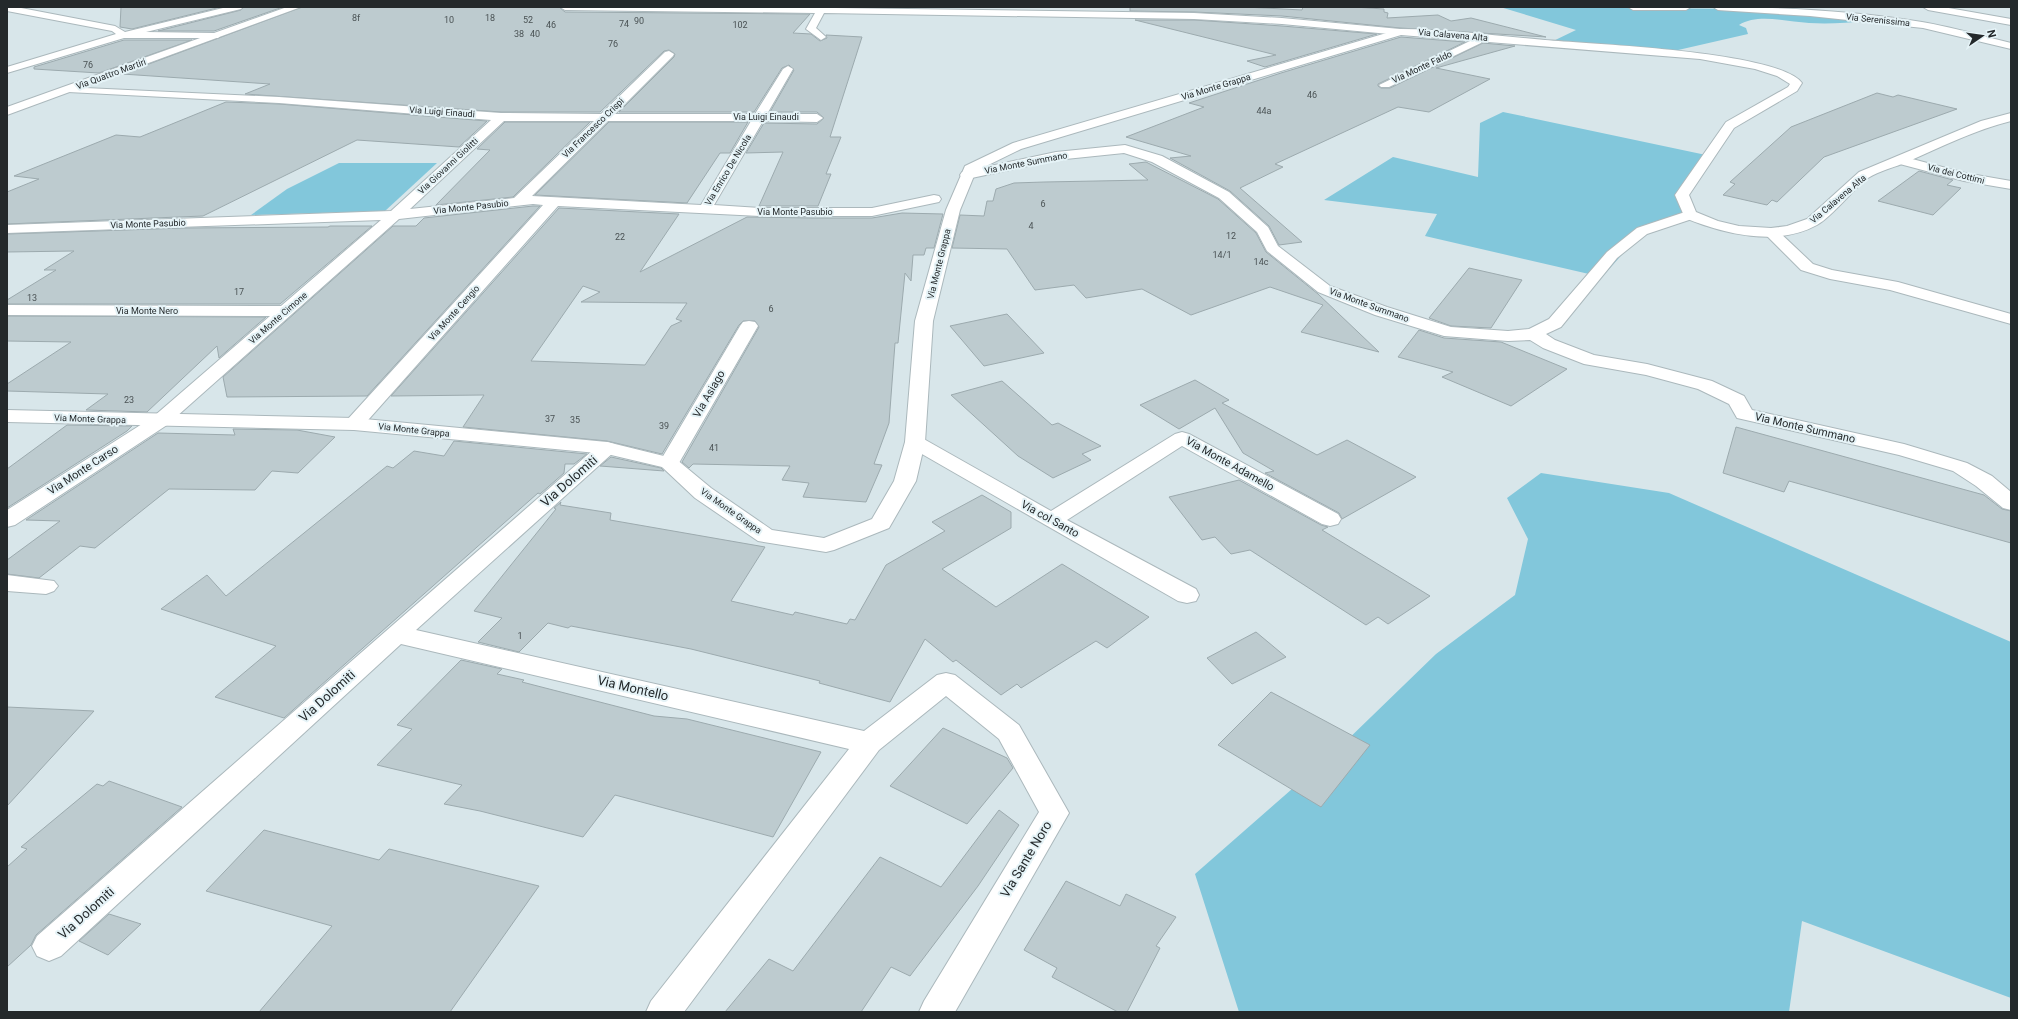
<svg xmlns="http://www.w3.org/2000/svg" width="2018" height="1019" viewBox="0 0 2018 1019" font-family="Roboto,sans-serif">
<rect width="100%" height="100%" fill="#d8e6ea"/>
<g fill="#82c7db">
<path d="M1500 7 1752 9 1866 21C1847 23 1828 24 1809 23 1787 22 1758 13 1739 25L1746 28 1748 34 1665 53 1547 44 1576 30Z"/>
<path d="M1503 112 1706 155 1682 195 1690 216 1643 231 1602 277 1425 236 1437 214 1324 200 1393 157 1478 177 1480 123Z"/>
<path d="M339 163H437L385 211 251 215 287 189Z"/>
<path d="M1541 473 1669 493 2011 642V998L1802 921 1789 1012H1239L1195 874 1340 747 1436 654 1515 595 1528 539 1507 498Z"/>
</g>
<g fill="#bdcbcf" stroke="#9caaae" fill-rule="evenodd">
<path d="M121 7H221L132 29 120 27Z"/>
<path d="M244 7H283L214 31H158L241 10Z"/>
<path d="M302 7H559L565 12 810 14 793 33 811 34 820 41 827 38 826 35 862 37 830 137H841L826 174H831L818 206H759L783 152 746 153 764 123 817 124 824 118 817 112H770L794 70 789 65 782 68 754 112H619L674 57 675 54 669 50 664 51 600 112H501L245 94 270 84 122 74Z"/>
<path d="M1130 7H1245L1302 10 1303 7H1354L1384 9V12L1388 13 1387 18 1438 15 1451 21 1471 18 1546 37 1400 28 1282 16 1194 12 1130 11Z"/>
<path d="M1135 20H1194L1282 26 1377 34 1265 67 1247 61 1276 55Z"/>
<path d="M1401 37 1465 42 1378 84V86L1381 88H1390L1483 43 1515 46 1436 68 1490 79 1429 112 1398 107 1275 164 1283 167 1240 188 1302 242 1279 245 1269 226 1230 191 1170 158 1191 156 1126 137 1204 107 1189 103 1281 73Z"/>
<path d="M124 40H192L99 73 34 69V67Z"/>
<path d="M1877 93 1893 97 1898 95 1957 109 1824 157 1777 202 1772 200 1767 205 1723 195 1735 184 1730 182 1791 127Z"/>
<path d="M226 102 279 104 487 121 459 147 357 140 203 216 7 224V192L39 179 14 176 116 135 140 137Z"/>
<path d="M505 122H590L513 197 436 205 490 150 477 149Z"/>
<path d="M609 122H748L730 153H720L687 203 535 195Z"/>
<path d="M1146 162 1218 199 1256 233 1266 252 1318 294 1379 352 1301 332 1323 305 1270 287 1191 315 1142 289 1086 298 1074 285 1035 290 1007 249 952 248 960 215 984 216 987 201H993L996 189 1014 183 1044 182 1148 180 1129 164Z"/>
<path d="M1919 171 1953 180 1947 185 1961 188 1933 215 1878 201Z"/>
<path d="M533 206H540L367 396 227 397 223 377 393 226H416L424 218Z"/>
<path d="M559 208 679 214 640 272 747 217 813 218H872L902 213 943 214 934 248H926L924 255H913L911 281 905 273 898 343H895L889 423 874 464 882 465 866 502 803 497 809 483 782 480 790 466 693 464 689 468 682 462 759 327 755 321H743L739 325 662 454 607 441 463 427 484 395 391 396ZM583 286 600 292 581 302 687 303 676 319 682 321 671 326 645 365 531 361Z"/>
<path d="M330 226H372L280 304H7V300L56 270H44L74 251 7 252V234L184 228 328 227Z"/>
<path d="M1469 268 1522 280 1491 328 1451 326 1429 318Z"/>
<path d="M1007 314 1044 353 984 366 950 326Z"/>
<path d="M7 316 266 317 219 358 217 346 147 412 86 410 108 394 7 391V384L71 342 7 341Z"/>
<path d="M1419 330 1444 338 1501 342 1567 369 1511 406 1442 377 1453 372 1398 357Z"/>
<path d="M1195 380 1229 400 1222 403 1317 455 1347 440 1416 477 1342 519 1339 513 1265 473 1274 471 1243 453 1215 408 1179 429 1140 405Z"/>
<path d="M1002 381 1052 425 1058 423 1101 446 1082 454 1091 460 1053 478 1018 456 951 395Z"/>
<path d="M67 425 132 426 127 431 7 508V469Z"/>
<path d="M1736 427 1984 495 2002 509 2011 511V543L1789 481 1784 492 1723 473Z"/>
<path d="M233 429 297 430 335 437 298 473 272 471 255 490 169 489 95 548 80 546 39 578 7 574V560L60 521 26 520 158 433 235 435Z"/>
<path d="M454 441 587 454 574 464H565L564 473 540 494 538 493 284 718 215 697 276 646 161 609 207 575 226 596 387 466 393 468 414 451 444 456Z"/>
<path d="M611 457 661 468 664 471 600 466Z"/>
<path d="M1239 480 1321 525 1328 527 1322 530 1430 596 1388 624 1378 617 1366 625 1250 550 1231 554 1215 537 1202 540 1169 497Z"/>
<path d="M982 495 1011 512V528L942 569 996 607 1062 564 1149 617 1107 648 1096 641 1021 688 1017 684 1001 695 956 660 953 662 925 639 890 702 819 683 820 681 691 649 571 626 568 628 548 623 519 652 478 642 502 618 474 611 556 509 554 508 561 502 560 505 611 513 610 520 765 547 731 601 793 615 795 612 847 624 850 619 855 620 886 565 945 531 932 522Z"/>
<path d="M1256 632 1286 657 1232 684 1207 658Z"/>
<path d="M461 660 502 669 497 674 524 680 522 682 654 716 687 719 821 752 773 837 615 795 583 837 480 811 444 804 462 785 377 765 412 729 397 725Z"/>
<path d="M1271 692 1370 745 1321 807 1218 745Z"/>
<path d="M7 707 94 711 7 806Z"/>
<path d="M943 728 1007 758 1013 768 967 824 890 786Z"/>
<path d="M109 781 182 807 36 935 31 945 7 967V867L27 849 21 847 97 784 103 786Z"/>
<path d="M999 810 1019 825 978 886 910 976 891 967 861 1012H725L769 959 793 971 880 857 941 887Z"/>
<path d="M264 830 379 860 389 849 539 886 450 1012H259L332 926 206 891Z"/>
<path d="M1066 881 1120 906 1126 894 1176 917 1156 946 1160 948 1127 1012H1118L1052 977 1057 968 1024 950Z"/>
<path d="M109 914 141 924 108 955 79 941Z"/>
</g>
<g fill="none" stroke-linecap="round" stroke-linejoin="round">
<defs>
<g id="minor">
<path d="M7 7H16L115 26 125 32 227 7H243L241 9 146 32 215 33 220 36 218 38H124L7 73V67L116 34 112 31 7 11Z"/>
<path d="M560 7H758L1194 13 1282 18 1400 29 1405 32 1400 35 1282 24 1194 19 824 13 816 28 826 37 821 40 806 29 815 13 565 10Z"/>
<path d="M1628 7H1691L1686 10H1633Z"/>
<path d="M1713 7C1783 7 1854 11 1922 22 1952 27 1982 36 2011 43V49L1923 28 1810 16 1718 10Z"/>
<path d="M1923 7H1943L2011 19V25L1928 10Z"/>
<path d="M1477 34 1482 37 1481 43 1389 87H1381L1379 85 1472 40 1474 35Z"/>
<path d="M669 51 674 54 673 56 615 114H755L783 69 788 66 793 69 767 114H817L823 118 817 122 763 121 714 205 760 208H872L934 195 939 196 941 199 939 202 872 216H760L558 206 361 428 354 430 347 428 344 424 347 420 543 205 533 204 399 219 167 425 15 525 7 527V510L153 417 270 316 7 315V305L281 306 381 220 7 233V225L391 211 491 120 279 103 68 92 64 91 62 89 64 87 279 97 501 113 601 114 665 52ZM504 121H594L514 198 410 209ZM608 121H751L701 205 532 196Z"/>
<path d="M1125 145 1162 156 1229 192 1268 227 1278 246 1330 286 1387 307 1451 327 1508 331 1529 329 1549 319 1607 252 1637 228 1685 212H1695L1697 215 1695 218 1647 234 1617 258 1561 327 1546 334 1555 340 1594 355 1647 364 1712 381 1744 396 1752 410 1904 444 1967 463 1992 476 2011 492V510L2003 508 1976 486 1953 471 1899 455 1737 418 1729 404 1698 389 1646 375 1584 364 1543 348 1530 340 1508 341 1444 336 1375 315 1318 292 1267 251 1257 232 1219 198 1152 162 1124 153 1056 160 967 179 962 178 960 175 962 172 967 171 1056 152Z"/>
<path d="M1901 156 1965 173 2011 181V189L1964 181 1896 163 1894 160 1896 157Z"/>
<path d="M1771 228 1776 229 1813 264 1832 270 1898 282 2011 314V324L1890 290 1830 279 1801 270 1766 235 1764 232 1766 229Z"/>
<path d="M749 321 755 322 758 326 679 463 676 467 669 469 662 467 659 463 740 326 743 322Z"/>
<path d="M1182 432 1189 434 1338 514 1341 519 1338 524 1330 526 1322 524 1182 446 1067 520 1196 589 1199 595 1196 601 1187 603 1178 601 908 446 905 442 908 438 915 436 922 438 1051 511 1175 434Z"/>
<path d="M607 442 614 444 617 448 614 452 416 630 864 731 937 675 946 673 955 675 1019 725 1069 813 955 1012H919L924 1001 1039 812 999 739 946 696 879 750 684 1012H646L651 1001 849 749 401 644 61 956 49 961 37 956 32 946 37 936 600 444Z"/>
<path d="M7 575 54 581 58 586 54 591 46 594 7 591Z"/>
</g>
<g id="tertiary">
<path d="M287 7H301L7 115V107Z"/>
<path d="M1400 29C1448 29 1497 36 1545 40 1590 44 1778 51 1802 83L1797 91 1734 128 1689 195 1696 212 1718 221 1739 226 1771 228 1787 226 1807 219 1859 172 1981 121 2011 113V121C1975 130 1941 147 1907 162 1895 167 1879 171 1868 178 1852 190 1833 216 1817 225 1777 247 1724 234 1685 218L1675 195 1726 122 1788 87 1790 84 1777 76 1755 69 1700 59 1401 35 1021 149 976 171 960 210 933 321 925 442 916 481 889 528 834 550 826 552 758 541 695 498 662 467 607 454 354 430 7 422V410L354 418 607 442 676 459 711 488 772 530 824 538 872 519 894 481 905 442 915 321 946 210 965 166 1013 143Z"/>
</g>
</defs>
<use href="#minor" stroke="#abb8bc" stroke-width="2"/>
<use href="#tertiary" stroke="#abb8bc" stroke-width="2"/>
<use href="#minor" fill="#fff" fill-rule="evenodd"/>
<use href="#tertiary" fill="#fff" fill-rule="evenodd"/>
</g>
<g text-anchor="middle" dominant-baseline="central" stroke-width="4" stroke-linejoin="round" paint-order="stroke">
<g font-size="9" fill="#4a5254">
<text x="356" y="18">8f</text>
<text x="490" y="18">18</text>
<text x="449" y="20">10</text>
<text x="528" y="20">52</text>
<text x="639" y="21">90</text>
<text x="624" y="24">74</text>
<text x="551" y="25">46</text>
<text x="740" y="25">102</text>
<text x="519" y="34">38</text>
<text x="535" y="34">40</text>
<text x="613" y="44">76</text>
<text x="88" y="65">76</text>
<text x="1312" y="95">46</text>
<text x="1264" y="111">44a</text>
<text x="1043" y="204">6</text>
<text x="1031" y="226">4</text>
<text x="1231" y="236">12</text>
<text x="620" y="237">22</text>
<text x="1222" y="255">14/1</text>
<text x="1261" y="262">14c</text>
<text x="239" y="292">17</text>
<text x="32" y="298">13</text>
<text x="771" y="309">6</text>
<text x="129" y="400">23</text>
<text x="550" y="419">37</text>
<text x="575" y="420">35</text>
<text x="664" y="426">39</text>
<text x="714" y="448">41</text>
<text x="520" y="636">1</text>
</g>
<g font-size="9" fill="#24292b" stroke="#e5f3f7">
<text transform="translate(1878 20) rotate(6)">Via Serenissima</text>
<text transform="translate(1453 35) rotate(5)">Via Calavena Alta</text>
<text transform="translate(1422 67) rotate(-25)">Via Monte Faldo</text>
<text transform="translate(111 74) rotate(-20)">Via Quattro Martiri</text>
<text transform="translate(1216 87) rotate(-17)">Via Monte Grappa</text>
<text transform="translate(442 112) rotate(4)">Via Luigi Einaudi</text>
<text x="766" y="117">Via Luigi Einaudi</text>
<text transform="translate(593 128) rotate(-44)">Via Francesco Crispi</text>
<text transform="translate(1026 163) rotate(-11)">Via Monte Summano</text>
<text transform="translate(448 166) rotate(-43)">Via Giovanni Giolitti</text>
<text transform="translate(728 170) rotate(-59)">Via Enrico De Nicola</text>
<text transform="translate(1956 174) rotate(14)">Via dei Cottimi</text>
<text transform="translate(1838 199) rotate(-40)">Via Calavena Alta</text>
<text transform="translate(471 207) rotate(-6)">Via Monte Pasubio</text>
<text x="795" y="212">Via Monte Pasubio</text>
<text transform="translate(148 224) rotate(-2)">Via Monte Pasubio</text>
<text transform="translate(939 264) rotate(-76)">Via Monte Grappa</text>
<text transform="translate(1369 305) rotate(20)">Via Monte Summano</text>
<text x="147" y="311">Via Monte Nero</text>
<text transform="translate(454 313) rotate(-48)">Via Monte Cengio</text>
<text transform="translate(278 318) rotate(-41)">Via Monte Cimone</text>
<text transform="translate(90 419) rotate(2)">Via Monte Grappa</text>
<text transform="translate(414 430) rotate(6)">Via Monte Grappa</text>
<text transform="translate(731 511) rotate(35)">Via Monte Grappa</text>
</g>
<g font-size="11" fill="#24292b" stroke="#e5f3f7">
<text transform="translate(709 394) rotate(-60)">Via Asiago</text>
<text transform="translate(1805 428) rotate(13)">Via Monte Summano</text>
<text transform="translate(1230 464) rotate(29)">Via Monte Adamello</text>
<text transform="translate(83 470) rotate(-33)">Via Monte Carso</text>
<text transform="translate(1050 519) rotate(29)">Via col Santo</text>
</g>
<g font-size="13" fill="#24292b" stroke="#e5f3f7">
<text transform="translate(569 481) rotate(-41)">Via Dolomiti</text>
<text transform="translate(633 688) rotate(13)">Via Montello</text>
<text transform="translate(327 696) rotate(-42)">Via Dolomiti</text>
<text transform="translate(1026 859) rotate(-59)">Via Sante Noro</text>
<text transform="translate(86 913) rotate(-42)">Via Dolomiti</text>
</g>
</g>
<rect width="2018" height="1019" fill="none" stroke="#24292b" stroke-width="16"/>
<g transform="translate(1982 36) rotate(77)" stroke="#e5f3f7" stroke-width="3" paint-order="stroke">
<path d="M0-3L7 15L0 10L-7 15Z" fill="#24292b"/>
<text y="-6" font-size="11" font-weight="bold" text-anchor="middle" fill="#24292b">N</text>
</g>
</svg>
